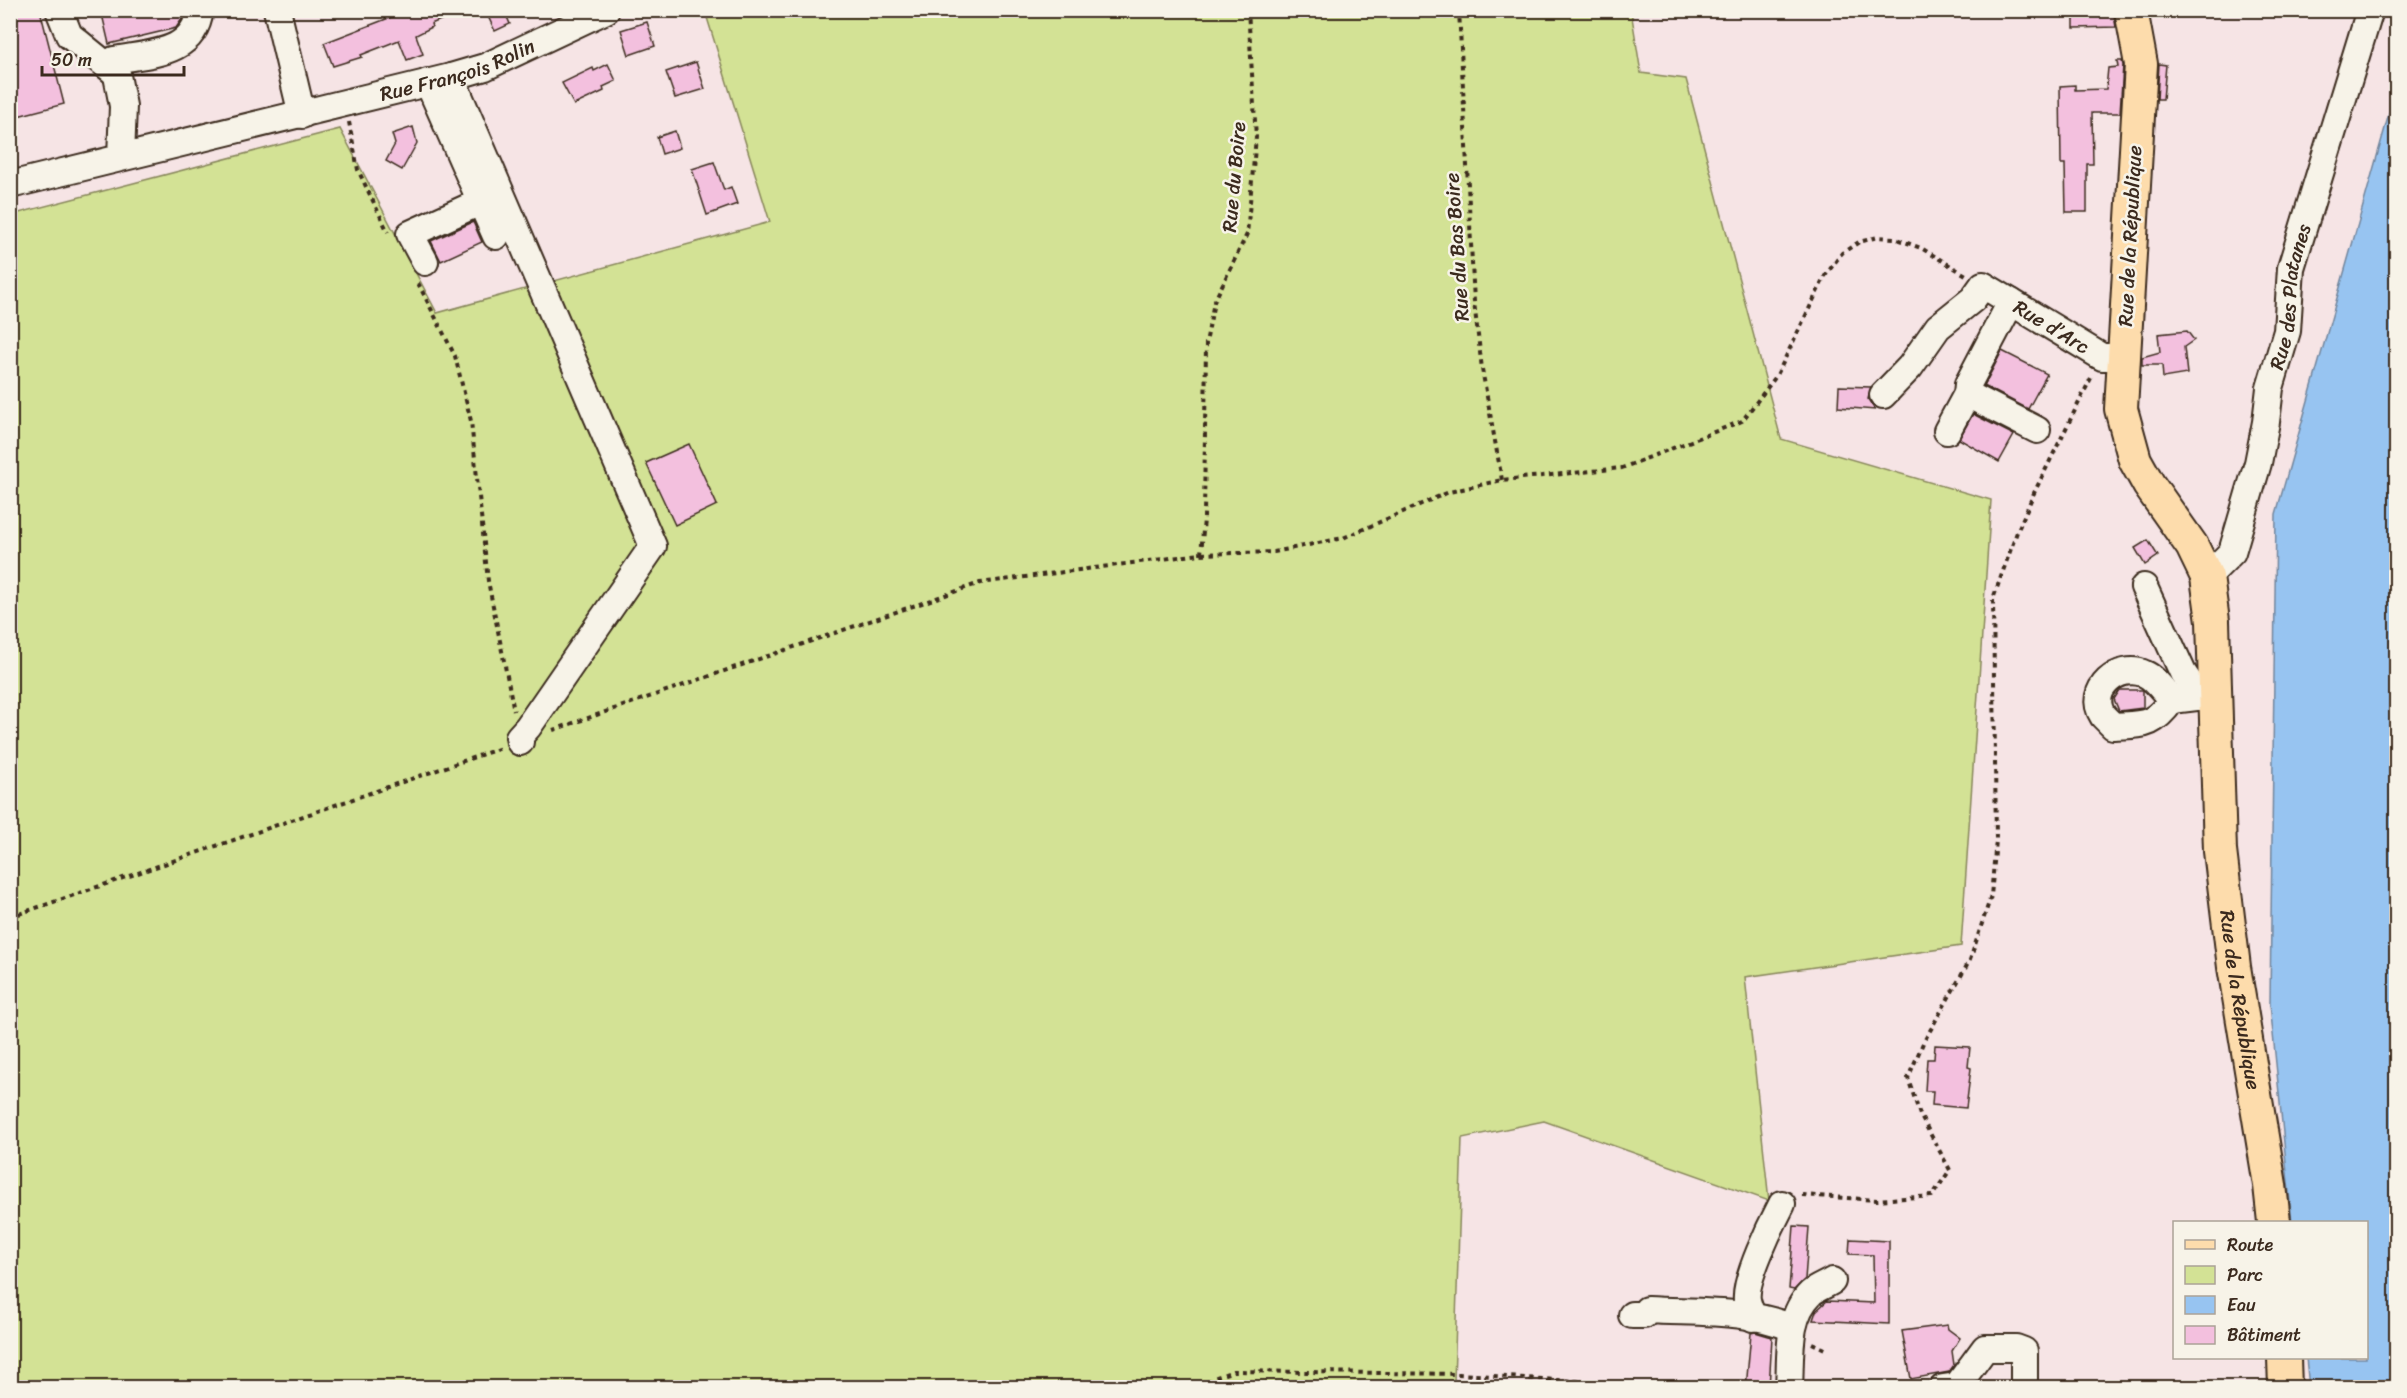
<svg xmlns="http://www.w3.org/2000/svg" width="2407" height="1398" viewBox="0 0 2407 1398" font-family="Sriracha,sans-serif">
<rect width="100%" height="100%" fill="#f6e4e5"/>
<filter id="ink" filterUnits="userSpaceOnUse"><feTurbulence type="fractalNoise" baseFrequency=".0167" numOctaves="2"/><feDisplacementMap in="SourceGraphic" scale="12" xChannelSelector="R" yChannelSelector="G"/><feConvolveMatrix kernelMatrix="1 2 1 2 8 2 1 2 1" color-interpolation-filters="sRGB"/></filter>
<g filter="url(#ink)">
<path fill="#d3e295" stroke="#87865a" stroke-width="1.5" d="M705 11H1631L1641 73 1686 79 1781 439 1991 500 1961 946 1745 977 1769 1201 1544 1121 1462 1138 1454 1381 1493 1387 11 1388V215L340 129 437 313 770 222Z"/>
<path fill="#97c4f1" stroke="#72869d" stroke-width="1.5" d="M2396 89V1387H2309L2306 1358H2366V1222H2292L2270 1004 2276 514Z"/>
<g fill="#f3c0de" stroke="#3b2a1e" stroke-width="1.5">
<path d="M10 10H40L64 104 10 118Z"/>
<path d="M101 10H184L182 19 176 28 109 44Z"/>
<path d="M392 10 462 11 431 24 432 27 416 35 423 54 407 60 399 40 361 55 362 57 333 66 324 43 394 16Z"/>
<path d="M485 10H504L510 24 495 31Z"/>
<path d="M2074 10H2113L2116 27 2074 28Z"/>
<path d="M647 22 655 46 629 55 621 30Z"/>
<path d="M2117 61H2122L2123 65 2120 113H2092L2093 164H2087V212H2066L2065 164H2061L2060 86 2075 85V90L2106 89 2108 68 2118 67Z"/>
<path d="M696 62 705 89 675 98 666 72Z"/>
<path d="M608 64 616 81 603 87 604 91 574 105 562 83 593 68 594 71Z"/>
<path d="M2159 64 2166 65 2163 99H2157Z"/>
<path d="M413 127 417 143 402 170 386 161 395 144 392 134Z"/>
<path d="M675 131 680 148 662 154 657 137Z"/>
<path d="M714 162 724 190 731 187 737 204 707 215 692 169Z"/>
<path d="M473 222 482 242 441 261 431 241Z"/>
<path d="M2187 331 2194 340 2184 347 2187 374 2163 378 2162 365H2142V357L2160 352 2158 334Z"/>
<path d="M2002 351 2047 374 2028 409 1984 386Z"/>
<path d="M1839 386 1871 387 1868 399 1875 410 1838 407Z"/>
<path d="M1973 414 2014 435 1999 462 1959 439Z"/>
<path d="M689 444 717 505 675 525 646 463Z"/>
<path d="M2148 540 2158 556 2145 565 2135 548Z"/>
<path d="M2120 690H2143V708L2119 711 2114 699Z"/>
<path d="M1935 1045 1970 1047 1968 1067 1971 1068 1966 1108 1932 1105 1933 1091H1925L1927 1059H1934Z"/>
<path d="M1794 1226 1809 1227 1805 1279 1794 1290 1789 1289Z"/>
<path d="M1850 1239 1889 1241V1324L1813 1320 1816 1311 1827 1301 1874 1303 1873 1255 1849 1254Z"/>
<path d="M1947 1325 1948 1329 1960 1338 1952 1351 1954 1365 1949 1372 1911 1379 1902 1331Z"/>
<path d="M1755 1332 1772 1337 1769 1388H1746L1751 1333Z"/>
</g>
<g fill="none" stroke-linecap="round" stroke-linejoin="round">
<defs>
<g id="minor">
<path d="M59 10 69 35 117 74"/>
<path d="M277 10 302 115"/>
<path d="M451 77 653 546 528 727 519 737 520 742"/>
<path d="M428 82 496 236"/>
<path d="M121 157 123 106 114 60C150 53 194 55 200 10"/>
<path id="s1" d="M10 185 451 77 485 67 606 10"/>
<path d="M425 262 410 234 480 202"/>
<path d="M1967 394 2037 430"/>
<path id="s2" d="M1883 395 1910 367 1938 327 1973 299 1983 285 2102 357H2123"/>
<path d="M1947 431 1967 394 1968 384 2011 302"/>
<path id="s3" d="M2207 577 2232 552 2258 463 2266 422 2270 388 2287 331 2291 268 2370 10"/>
<path d="M2144 587 2183 673 2199 697"/>
<path d="M2172 700C2152 727 2145 724 2113 726 2110 723 2106 719 2103 716 2086 690 2119 662 2145 674 2155 678 2164 692 2172 700L2213 695"/>
<path d="M1632 1315H1644L1647 1310C1694 1313 1749 1309 1792 1328"/>
<path d="M1753 1318C1751 1312 1748 1306 1747 1300 1744 1280 1772 1223 1782 1204"/>
<path d="M1789 1388C1791 1357 1786 1317 1811 1293 1817 1288 1826 1285 1832 1281"/>
<path d="M1943 1388 1957 1386 1985 1348H2016L2024 1351V1388"/>
</g>
<g id="major">
<path id="s4" d="M2131 10 2141 64 2121 409 2135 460 2149 485 2192 546 2207 577 2213 621 2220 851 2234 967 2270 1185 2274 1222"/>
<path d="M2284 1358 2285 1388"/>
</g>
</defs>
<use href="#minor" stroke="#3b2a1e" stroke-width="30"/>
<use href="#major" stroke="#3b2a1e" stroke-width="36"/>
<g stroke="#3b2a1e" stroke-width="4" stroke-dasharray="4.5 4.5" stroke-linecap="butt">
<path d="M1459 10 1474 302 1482 369 1502 480"/>
<path d="M349 122 358 170 388 232"/>
<path d="M418 283 455 356 471 421 488 581 514 711"/>
<path d="M1201 554 1204 519 1206 343 1214 302 1247 234 1256 137 1248 10"/>
<path d="M553 730 980 583 1201 554 1274 552 1343 538 1449 492 1502 480 1622 468 1742 421 1777 375 1825 276 1842 253 1859 242 1878 237 1894 238 1921 248 1966 275"/>
<path d="M10 917 501 748"/>
<path d="M1802 1195 1877 1200 1932 1196 1950 1170 1920 1115 1908 1078 1923 1043 1970 960 1991 896 1996 840 1993 599 2017 532 2034 493 2092 376"/>
<path d="M1812 1343 1825 1349"/>
<path d="M1201 1388 1214 1378 1233 1371 1459 1374 1607 1383 1637 1388"/>
</g>
<use href="#minor" stroke="#f7f3e8" stroke-width="26"/>
<use href="#major" stroke="#fddcac" stroke-width="32"/>
</g>
</g>
<g text-anchor="middle" dominant-baseline="central" stroke-width="5" stroke-linejoin="round" paint-order="stroke">
<g font-size="20" fill="#3b2a1e" stroke="#f7f3e8">
<text stroke="none"><textPath href="#s1" startOffset="462">Rue François Rolin</textPath></text>
<text transform="translate(1234 177) rotate(-85)">Rue du Boire</text>
<text transform="translate(2130 236) rotate(-87)">Rue de la République</text>
<text transform="translate(1457 247) rotate(-94)">Rue du Bas Boire</text>
<text stroke="none"><textPath href="#s3" startOffset="298">Rue des Platanes</textPath></text>
<text stroke="none"><textPath href="#s2" startOffset="230">Rue d’Arc</textPath></text>
<text stroke="none"><textPath href="#s4" startOffset="1016">Rue de la République</textPath></text>
</g>
</g>
<rect width="2407" height="1398" fill="none" stroke="#f7f3e8" stroke-width="36"/>
<rect x="18" y="18" width="2371" height="1362" fill="none" stroke="#3b2a1e" stroke-width="2" filter="url(#ink)"/>
<rect x="2173" y="1221" width="195" height="138" fill="#f7f3e8" stroke="#aca397" stroke-width="1.5"/>
<rect x="2185" y="1240" width="30" height="9" fill="#fddcac" stroke="#aca397" stroke-width="1.5"/>
<text x="2227" y="1251" font-size="18" fill="#3b2a1e">Route</text>
<rect x="2185" y="1266" width="30" height="18" fill="#d3e295" stroke="#aca397" stroke-width="1.5"/>
<text x="2227" y="1281" font-size="18" fill="#3b2a1e">Parc</text>
<rect x="2185" y="1296" width="30" height="18" fill="#97c4f1" stroke="#aca397" stroke-width="1.5"/>
<text x="2227" y="1311" font-size="18" fill="#3b2a1e">Eau</text>
<rect x="2185" y="1326" width="30" height="18" fill="#f3c0de" stroke="#aca397" stroke-width="1.5"/>
<text x="2227" y="1341" font-size="18" fill="#3b2a1e">Bâtiment</text>
<path d="M42 66v9h142v-9" fill="none" stroke="#3b2a1e" stroke-width="3"/>
<text x="51" y="66" font-size="18" fill="#3b2a1e" stroke="#f7f3e8" stroke-width="4.5" paint-order="stroke">50 m</text>
</svg>
